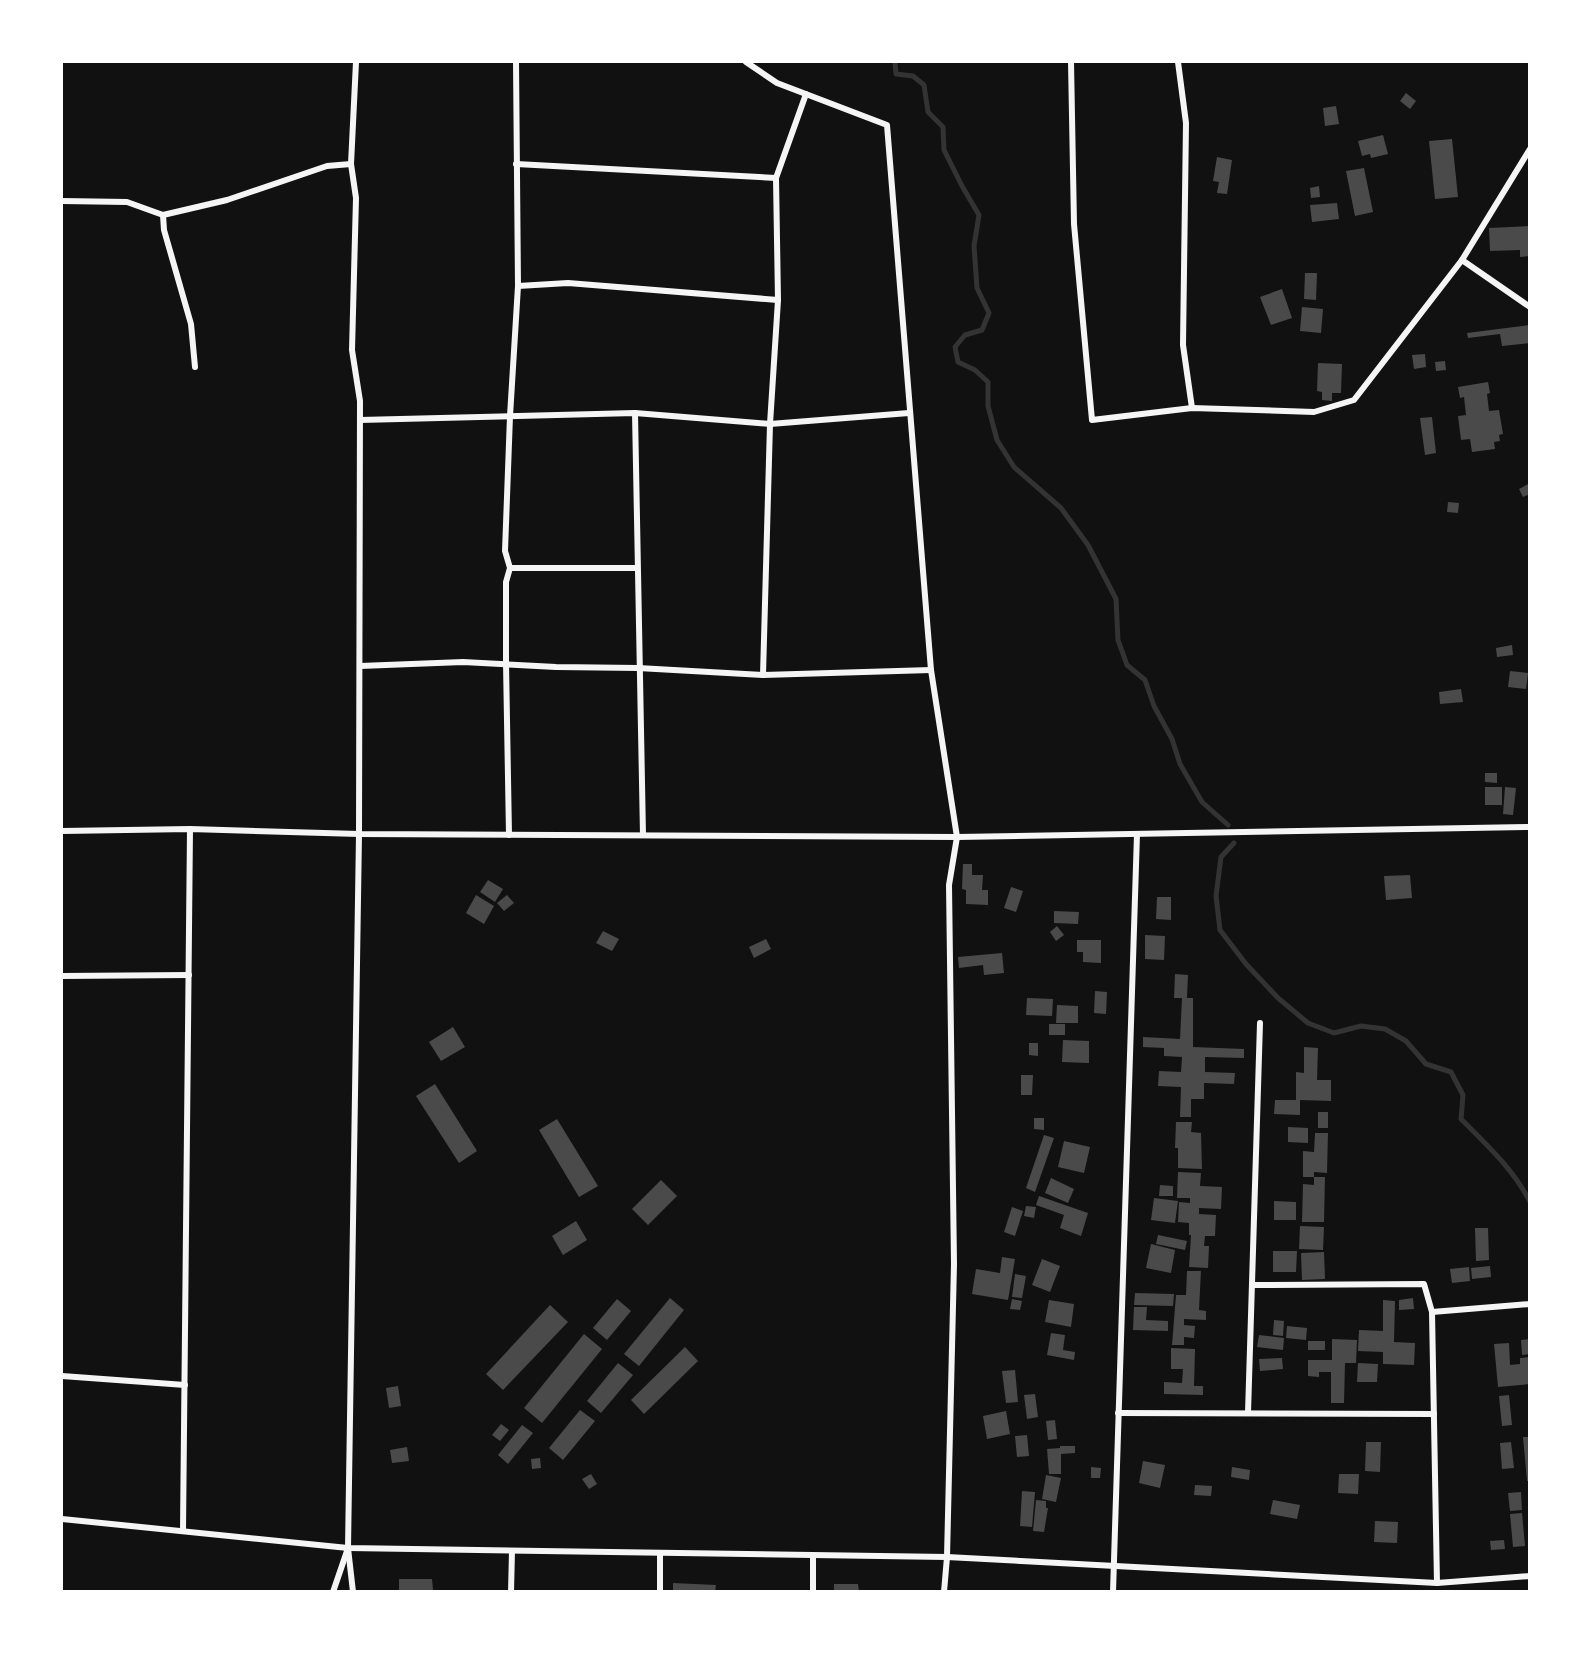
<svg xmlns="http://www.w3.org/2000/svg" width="1591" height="1653" viewBox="0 0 1591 1653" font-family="'PT Sans',sans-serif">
<rect width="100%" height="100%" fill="#111"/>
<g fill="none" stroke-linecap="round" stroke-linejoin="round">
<g stroke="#333" stroke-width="5">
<path d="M895 62 896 74 913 76 924 85 928 112 943 127 944 150 962 186 979 215 974 246 977 288 989 313 982 330 965 335 955 347 958 362 975 370 988 382V406L997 440 1014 467 1061 508 1088 545 1116 599 1118 640 1127 665 1145 680 1154 706 1172 739 1180 764 1202 802 1228 825"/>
<path d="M1234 843 1221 857 1216 896 1220 930 1246 964 1278 998 1308 1023 1334 1033 1361 1026 1385 1029 1406 1041 1426 1064 1451 1072 1463 1095 1461 1119C1486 1144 1514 1170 1530 1202"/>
</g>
</g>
<g fill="#4a4a4a">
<path d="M1406 93 1416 101 1410 109 1400 101Z"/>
<path d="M1336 106 1339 124 1325 126 1323 108Z"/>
<path d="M1383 135 1388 154 1371 158 1370 154 1362 156 1358 141Z"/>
<path d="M1452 139 1458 197 1435 199 1429 141Z"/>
<path d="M1217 157 1232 160 1227 194 1217 193 1219 182 1213 181Z"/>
<path d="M1364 168 1373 212 1355 216 1346 171Z"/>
<path d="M1319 186 1320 197 1311 198 1310 188Z"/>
<path d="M1337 203 1339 219 1312 222 1310 205Z"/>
<path d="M1530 226V256L1520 257V250L1490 251 1489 228Z"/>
<path d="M1305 273H1317L1316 300 1304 299Z"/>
<path d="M1282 289 1292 318 1271 325 1260 297Z"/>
<path d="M1302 307 1323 309 1321 333 1300 331Z"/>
<path d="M1529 325 1530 343 1502 346 1500 334 1468 338 1467 333Z"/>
<path d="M1425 354 1426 367 1414 369 1412 355Z"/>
<path d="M1445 361 1446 370 1436 371 1435 362Z"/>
<path d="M1318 363 1342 364 1341 393H1332V401L1322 400V392L1317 391Z"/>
<path d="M1488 382 1490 393 1487 394 1489 411 1499 410 1503 434 1499 435 1500 441 1494 442 1495 449 1472 452 1470 439 1461 440 1458 416 1466 415 1464 397 1460 398 1458 387Z"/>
<path d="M1432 417 1436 453 1425 455 1420 418Z"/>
<path d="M1530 483V494L1523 497 1519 489Z"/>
<path d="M1448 502 1459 503 1458 513 1447 512Z"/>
<path d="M1512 645 1513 655 1497 657 1496 648Z"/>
<path d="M1510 671 1528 673 1526 689 1508 687Z"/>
<path d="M1461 689 1463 702 1440 704 1439 692Z"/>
<path d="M1485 773H1497V783L1485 782Z"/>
<rect x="1485" y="787" width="17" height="18"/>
<path d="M1505 787 1516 788 1513 815 1503 814Z"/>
<path d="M963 864H972V875H983L982 890H988V905L966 904V890L962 889Z"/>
<path d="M1410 875 1412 898 1386 900 1384 876Z"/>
<path d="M488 880 503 889 495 902 480 892Z"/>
<path d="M1011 887 1023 891 1016 912 1004 908Z"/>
<path d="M476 895 494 906 484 924 466 913Z"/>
<path d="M507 895 514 903 504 911 497 903Z"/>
<path d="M1157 897H1171V920L1156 919Z"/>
<path d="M1054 911 1079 912 1078 924 1054 923Z"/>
<path d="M1057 926 1064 935 1056 941 1050 932Z"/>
<path d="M603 931 619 939 612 951 596 943Z"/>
<path d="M1145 935 1165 936 1164 960 1145 959Z"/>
<path d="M766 939 771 949 754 958 749 947Z"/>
<path d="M1077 940H1101V963L1083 962V952H1077Z"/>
<path d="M1002 953 1004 973 984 975 983 965 959 968 958 957Z"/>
<path d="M1175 974 1188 975 1187 998H1193V1047L1244 1049V1058L1205 1057V1072L1235 1073 1234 1084 1204 1083V1099H1191V1117H1180L1181 1087 1158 1086 1159 1071 1181 1072 1182 1057 1164 1056V1048L1143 1047V1037L1180 1039 1182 998H1174Z"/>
<path d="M1095 991 1107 992 1106 1014 1094 1013Z"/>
<path d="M1027 998 1053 999 1052 1016 1026 1015Z"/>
<path d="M1057 1005 1078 1006V1023H1056Z"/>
<rect x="1049" y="1024" width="16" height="11"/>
<path d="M453 1027 465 1047 441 1061 429 1042Z"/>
<path d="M1063 1040 1089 1041V1063L1062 1062Z"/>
<path d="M1029 1043H1038V1056L1029 1055Z"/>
<path d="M1304 1047 1318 1048 1317 1080H1331V1101L1300 1100V1115L1274 1114 1275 1100H1296V1072L1304 1073Z"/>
<path d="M1021 1075H1033L1032 1095H1021Z"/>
<path d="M435 1084 477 1151 459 1163 416 1096Z"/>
<rect x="1318" y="1112" width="10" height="16"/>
<path d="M1034 1118H1044V1130L1034 1129Z"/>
<path d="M557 1119 598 1186 579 1197 539 1130Z"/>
<path d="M1176 1122H1192L1191 1132 1201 1133 1202 1169 1178 1168V1148H1175Z"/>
<path d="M1288 1127 1308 1128V1143L1288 1142Z"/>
<path d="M1315 1133H1328L1327 1173 1314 1172V1177H1303V1151L1314 1152Z"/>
<path d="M1044 1135 1054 1138 1035 1192 1026 1188Z"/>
<path d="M1064 1141 1090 1147 1084 1173 1058 1167Z"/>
<path d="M1178 1172 1201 1173 1200 1186 1222 1187 1221 1209 1199 1208V1214L1216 1215 1215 1236H1205L1204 1246H1209L1208 1268 1189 1267 1191 1235H1189V1223L1178 1222 1179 1202 1190 1203V1198H1177Z"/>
<path d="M1314 1177H1325L1324 1222H1302L1303 1184 1314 1185Z"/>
<path d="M1051 1178 1074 1189 1068 1203 1045 1193Z"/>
<path d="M661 1180 677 1196 648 1225 632 1209Z"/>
<path d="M1160 1185 1173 1186V1196H1159Z"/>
<path d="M1039 1196 1088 1213 1081 1236 1060 1228 1064 1215 1036 1205Z"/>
<path d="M1154 1198 1178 1201 1175 1223 1151 1220Z"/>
<path d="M1274 1201 1296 1202V1220H1274Z"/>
<path d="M1026 1206 1036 1207 1034 1218 1024 1216Z"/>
<path d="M1012 1207 1023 1211 1015 1236 1004 1232Z"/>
<path d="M576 1221 587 1240 563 1255 552 1236Z"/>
<path d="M1300 1226 1324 1227 1323 1250 1299 1249Z"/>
<path d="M1475 1228H1488L1489 1260 1476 1261Z"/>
<path d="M1158 1235 1187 1241 1185 1250 1156 1244Z"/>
<path d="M1151 1244 1175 1250 1171 1273 1146 1268Z"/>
<path d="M1273 1251H1297L1296 1272H1273Z"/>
<path d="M1324 1252 1325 1279 1302 1280 1301 1253Z"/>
<path d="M1002 1257 1015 1259 1008 1300 972 1294 976 1269 1000 1273Z"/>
<path d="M1042 1259 1060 1266 1050 1292 1032 1285Z"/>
<path d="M1490 1266 1491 1277 1472 1279 1471 1268Z"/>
<path d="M1469 1267 1470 1281 1452 1283 1450 1269Z"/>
<path d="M1187 1271H1201L1199 1310 1206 1311V1320L1184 1319V1325L1195 1326 1194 1338 1184 1337V1345H1172L1176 1295H1186Z"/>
<path d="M1015 1274 1026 1276 1022 1298 1012 1297Z"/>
<path d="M1135 1293 1174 1294 1173 1306 1134 1305Z"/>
<path d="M670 1298 684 1310 639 1366 624 1354Z"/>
<path d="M1413 1298 1414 1309 1399 1310V1300Z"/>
<path d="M617 1299 631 1311 607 1340 593 1328Z"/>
<path d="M1012 1299 1022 1301 1020 1310 1010 1309Z"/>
<path d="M1049 1300 1074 1304 1071 1327 1045 1322Z"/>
<path d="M1383 1300 1395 1301 1394 1342 1415 1343 1414 1365 1383 1364V1352L1358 1351 1359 1330 1383 1331Z"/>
<path d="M550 1305 568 1322 503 1390 486 1374Z"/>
<path d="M1134 1307H1147L1146 1320 1168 1321V1331L1133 1330Z"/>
<path d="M1274 1320 1284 1321 1283 1336 1273 1335Z"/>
<path d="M1287 1326 1307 1328 1306 1340 1286 1338Z"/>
<path d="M1051 1333 1065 1335 1063 1350 1075 1352 1074 1360 1047 1355Z"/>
<path d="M584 1334 602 1349 542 1423 524 1408Z"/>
<path d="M1259 1335 1284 1338 1283 1350 1257 1347Z"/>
<path d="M1332 1339 1357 1340 1356 1363H1345L1344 1403H1331V1372H1319V1377L1308 1376V1360H1332Z"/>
<path d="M1530 1339V1354L1522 1355 1521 1340Z"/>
<rect x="1308" y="1341" width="17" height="9"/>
<path d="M1509 1343 1510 1365 1520 1364V1358L1530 1357V1384L1498 1387 1494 1344Z"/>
<path d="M685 1347 698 1361 644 1414 631 1400Z"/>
<path d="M1171 1348 1195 1349 1194 1386H1203V1395L1164 1394V1382L1182 1383 1183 1369H1171Z"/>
<path d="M1282 1358 1283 1369 1260 1371 1259 1359Z"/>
<path d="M618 1363 633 1375 601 1413 587 1401Z"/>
<path d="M1358 1363 1378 1364 1377 1382H1357Z"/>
<path d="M1015 1370 1018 1402 1006 1403 1002 1371Z"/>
<path d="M398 1386 401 1406 389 1408 386 1388Z"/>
<path d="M1035 1394 1038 1417 1027 1419 1024 1395Z"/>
<path d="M1509 1395 1512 1425 1502 1426 1499 1396Z"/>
<path d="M580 1410 595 1421 563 1460 549 1448Z"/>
<path d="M1006 1411 1010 1434 987 1439 983 1416Z"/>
<path d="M1055 1420 1057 1439 1048 1440 1046 1421Z"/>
<path d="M501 1424 509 1430 500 1441 492 1435Z"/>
<path d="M522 1425 533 1433 508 1464 498 1455Z"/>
<path d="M1027 1435 1029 1456 1017 1457 1015 1436Z"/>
<path d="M1523 1437H1530V1481H1527Z"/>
<path d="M1366 1442H1381L1380 1472 1365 1471Z"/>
<path d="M1511 1442 1514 1468 1502 1469 1500 1443Z"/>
<path d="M1060 1446H1075V1453L1061 1454V1474H1049L1047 1449 1060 1448Z"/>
<path d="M407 1447 409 1461 392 1463 390 1450Z"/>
<path d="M540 1458 541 1468 532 1469 531 1459Z"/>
<path d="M1143 1461 1165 1465 1160 1488 1139 1483Z"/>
<path d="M1091 1467 1101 1468 1100 1478H1091Z"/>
<path d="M1232 1467 1250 1470 1249 1480 1231 1477Z"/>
<path d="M591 1474 597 1484 589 1489 582 1479Z"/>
<path d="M1339 1474H1359L1358 1494 1338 1493Z"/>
<path d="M1046 1475 1061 1478 1056 1502 1042 1499Z"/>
<path d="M1195 1485 1212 1486 1211 1496 1194 1495Z"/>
<path d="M1022 1491 1035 1492 1032 1527 1020 1526Z"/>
<path d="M1521 1492 1522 1510 1510 1511 1508 1493Z"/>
<path d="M1036 1500 1046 1501V1508H1048L1044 1532 1033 1531Z"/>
<path d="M1273 1500 1300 1505 1297 1519 1270 1514Z"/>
<path d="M1522 1513 1525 1546 1513 1547 1510 1514Z"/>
<path d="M1375 1521 1398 1522 1397 1543 1374 1542Z"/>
<path d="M1504 1540 1505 1549 1491 1550 1490 1541Z"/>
<path d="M399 1579H432L433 1590H399Z"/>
<path d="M673 1583 716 1585 715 1592H673Z"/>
<path d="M834 1584H858L859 1592H834Z"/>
</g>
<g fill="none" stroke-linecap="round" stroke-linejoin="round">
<g stroke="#f5f5f5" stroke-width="6">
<path d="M746 62 777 83 887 125 931 670 957 837 949 885 954 1264 947 1557 944 1592"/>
<path d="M1071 62 1074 224 1092 420 1192 408 1314 412 1354 400 1462 260 1530 149"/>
<path d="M1178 62 1186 123 1183 345 1192 408"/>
<path d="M516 164 776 178"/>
<path d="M62 201 127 202 163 215 227 200 327 166 351 164"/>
<path d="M163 215 164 230 191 324 195 367"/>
<path d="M1462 260 1530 307"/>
<path d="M518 286 568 283 778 300"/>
<path d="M635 413 643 835"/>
<path d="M360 420 635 413 770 424 909 413"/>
<path d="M510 568H637"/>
<path d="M360 666 463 662 556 667 638 668 763 675 931 670"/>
<path d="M763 675 770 424 778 300 776 178 806 94"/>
<path d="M62 831 190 829 359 834 957 837 1530 827"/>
<path d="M509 835 506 663V582L510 568 505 551 510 416 518 286 516 62"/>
<path d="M62 976 189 975"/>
<path d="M1252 1285 1424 1284 1432 1312 1437 1583"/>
<path d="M1432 1312 1530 1304"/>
<path d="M62 1376 185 1385"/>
<path d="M1118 1413 1434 1414"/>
<path d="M1248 1413 1260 1023"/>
<path d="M62 1519 348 1548 947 1557 1437 1583 1530 1576"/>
<path d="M183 1531 190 829"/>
<path d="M333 1592 347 1551"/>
<path d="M353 1592 348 1548 359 834 360 401 352 350 356 198 351 164 356 62"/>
<path d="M511 1592 512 1551"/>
<path d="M660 1592V1554"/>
<path d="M813 1592V1555"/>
<path d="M1113 1592 1137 834"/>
</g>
</g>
<rect width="1591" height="1653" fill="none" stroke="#ffffff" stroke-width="126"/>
</svg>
